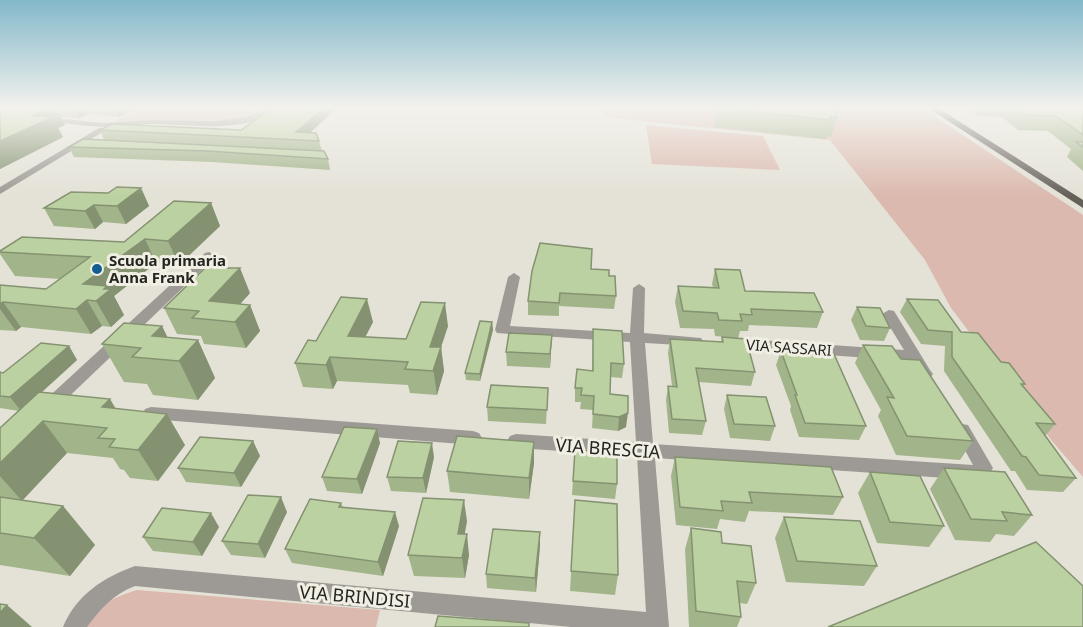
<svg xmlns="http://www.w3.org/2000/svg" width="1083" height="627" viewBox="0 0 1083 627" font-family="'Noto Sans',sans-serif">
<rect width="100%" height="100%" fill="#e4e2d7"/>
<g fill="#dbb9ae">
<path d="M141 108 258 111 230 120 115 121Z"/>
<path d="M599 108H922L1083 215V477L1052 441 951 308 925 260 830 140 611 118 598 110Z"/>
<path d="M646 125 763 136 780 170 652 164Z"/>
<path d="M137 590 380 610 376 627H85C100 604 111 598 137 590Z"/>
</g>
<g fill="none" stroke-linecap="round" stroke-linejoin="round">
<g fill="#9d9a96" fill-rule="evenodd">
<path d="M269 108H279C245 135 191 124 151 124 137 124 124 127 110 127 89 127 66 123 45 121L41 119 45 117 103 123 152 120 215 121 244 117Z"/>
<path d="M99 128 106 130 0 194V187Z"/>
<path d="M209 252 215 256 213 259 55 410 49 412 43 410 41 406 43 402 205 253Z"/>
<path d="M514 273 520 277 510 326 630 333 633 288 639 284 645 288 644 333 701 338 703 341 701 344 696 346 645 343 653 444 973 465 954 430 956 425 962 424 968 425 993 468 990 473 975 480 655 458 669 627H571L135 586C114 594 100 609 87 627H63C76 595 104 577 135 566L646 612 637 456 516 448 510 446 507 441 510 436 516 434 636 442 630 342 497 333 495 330 508 277Z"/>
<path d="M889 310 894 311 930 370 933 374 930 378H920L910 361 730 348 723 343 730 338 904 350 882 314Z"/>
<path d="M151 407 473 431 479 433 482 438 479 443 473 445 151 419 145 417 143 413 145 409Z"/>
</g>
<path fill="#655f59" fill-rule="evenodd" d="M928 108H938L1083 200V208Z"/>
</g>
<g fill="#a2b48a">
<path d="M0 108H138L119 117 88 114 79 118 60 117 65 125 58 128 63 137 0 169Z"/>
<path d="M272 108H337L309 133 319 141 322 151 328 159 330 170 212 162 74 157 69 147 104 140 100 130H241Z"/>
<path d="M717 108 837 118 831 137 827 136 826 139 714 127Z"/>
<path d="M969 108H1083V171L1067 157 1071 149 1048 131 1018 130 1002 117 978 116Z"/>
<path d="M141 188 149 206 126 224 103 222 95 229 54 226 44 208 108 193Z"/>
<path d="M211 203 220 226 179 265 156 263 114 296 124 315 111 327 102 326 91 334 21 327 16 331 0 330V285L46 289 60 279 15 276 0 254V251L124 242Z"/>
<path d="M591 269 609 276 616 296 614 309 559 306V316L528 315V301Z"/>
<path d="M715 269 745 291 823 312 817 328 749 325 748 331H740L738 338 715 336 714 329 680 328 675 302 678 286 713 287 712 284Z"/>
<path d="M250 293 240 304 250 305 260 331 246 348 204 344 201 336 177 334 164 308Z"/>
<path d="M907 299 961 332 1001 362 1025 384 1023 386 1055 424 1045 436 1076 478 1063 492 1027 490 1015 471H1011L944 371 945 346 921 344 900 312Z"/>
<path d="M857 307 890 328 884 341 860 340 851 320Z"/>
<path d="M373 322 365 337 406 339 448 326 441 347 444 371 437 395 410 393 408 385 337 381 333 389 303 387 295 363 316 341Z"/>
<path d="M492 322 493 329 480 381 466 380 465 373Z"/>
<path d="M162 326 167 338 198 340 215 378 198 400 153 395 147 384 124 382 102 344Z"/>
<path d="M593 329 624 364 622 378 611 377 610 394 626 427 618 431 592 428 593 410 580 409 581 402H575V388L592 371Z"/>
<path d="M552 335 550 368 507 366 506 352Z"/>
<path d="M722 337 755 372 751 386 699 382 706 421 702 435 669 433 666 400 668 386H672L668 353 670 339 721 342Z"/>
<path d="M863 345 901 359 973 441 960 460 896 455 878 416 881 410 855 363Z"/>
<path d="M69 346 77 360 42 392 116 409 185 445 158 481 130 478 124 470 120 469 113 458 67 453 22 500 63 506 95 545 70 576 0 565V428L19 411 0 408V372L3 373Z"/>
<path d="M781 351 866 426 859 440 799 437 790 410 791 406 776 365Z"/>
<path d="M548 388 546 424 488 421 487 407Z"/>
<path d="M727 395 775 426 770 441 730 438 724 409Z"/>
<path d="M253 441 260 456 241 487 186 482 178 468Z"/>
<path d="M534 442V463L529 499 450 492 447 471Z"/>
<path d="M380 443 362 494 327 491 322 477Z"/>
<path d="M575 450 617 484 615 499 572 495Z"/>
<path d="M434 457 426 493 391 491 387 477Z"/>
<path d="M675 457 843 497 833 515 749 511 745 522 720 519 717 529 676 525 671 476Z"/>
<path d="M944 468 1032 515 1014 536 996 534 990 542 955 540 930 489Z"/>
<path d="M870 472 944 526 929 547 877 543 858 493Z"/>
<path d="M575 500 618 575 615 595 570 591Z"/>
<path d="M341 503 343 507 399 526 383 576 292 563 285 549Z"/>
<path d="M287 512 265 558 231 555 222 541Z"/>
<path d="M784 517 877 566 864 586 786 582 775 538Z"/>
<path d="M467 521 464 534 469 555 465 578 414 576 408 555Z"/>
<path d="M219 527 202 556 153 551 143 537Z"/>
<path d="M691 528 722 543 756 583 747 604 740 603 741 617 737 627H689L685 549Z"/>
<path d="M540 546 536 592 487 588 486 574Z"/>
</g>
<g fill="#849271">
<path d="M50 108H56L65 125 58 128 63 137 0 169V141L32 116Z"/>
<path d="M74 108H85L88 114 79 118Z"/>
<path d="M115 108H138L119 117Z"/>
<path d="M324 108H337L302 140 296 132Z"/>
<path d="M141 188 149 206 126 224 117 206Z"/>
<path d="M211 203 220 226 179 265 168 241Z"/>
<path d="M94 205 103 222 95 229 85 211Z"/>
<path d="M145 239 156 263 114 296 124 315 111 327 96 301 83 284Z"/>
<path d="M240 268 250 293 225 321 209 301Z"/>
<path d="M367 299 373 322 354 359 348 336Z"/>
<path d="M87 300 102 326 91 334 76 309Z"/>
<path d="M3 302 21 327 16 331 0 309V304Z"/>
<path d="M445 303 448 326 434 368 441 347 444 371 437 395 430 347Z"/>
<path d="M250 305 260 331 246 348 235 322Z"/>
<path d="M492 323 493 330 480 381V374Z"/>
<path d="M162 326 179 361 198 340 215 378 198 400 179 361 152 336Z"/>
<path d="M552 335 551 349 550 368V354Z"/>
<path d="M69 346 77 360 21 411 10 397Z"/>
<path d="M330 357 337 381 333 389 326 365Z"/>
<path d="M110 399 129 431 102 407Z"/>
<path d="M628 413 626 427 618 431 619 417Z"/>
<path d="M167 414 185 445 158 481 138 450Z"/>
<path d="M43 421 67 453 22 501 0 476V463Z"/>
<path d="M377 429 380 443 362 494 357 479Z"/>
<path d="M253 441 260 456 241 487 234 473Z"/>
<path d="M534 442V463L529 499V478Z"/>
<path d="M432 443 434 457 426 493 423 478Z"/>
<path d="M281 497 287 512 265 558 258 544Z"/>
<path d="M464 500 467 521 461 555 458 534Z"/>
<path d="M63 506 95 545 70 576 34 538Z"/>
<path d="M395 512 399 526 383 576 378 562Z"/>
<path d="M211 513 219 527 202 556 193 542Z"/>
<path d="M540 532V546L536 592 535 578Z"/>
<path d="M467 534 469 555 465 578 462 558Z"/>
<path d="M7 605 32 627H0V613Z"/>
</g>
<g fill="#bcd1a1" stroke="#849271" stroke-width="1.5">
<path d="M0 108H50L32 116 53 117 0 141Z"/>
<path d="M272 108H324L296 132 316 133 319 141 100 130 112 124 241 130Z"/>
<path d="M717 108H835L837 118 830 117 831 120Z"/>
<path d="M1016 108H1083V135L1056 116 1025 115Z"/>
<path d="M83 139 324 151 328 159 208 151 69 147Z"/>
<path d="M1076 142H1083V147Z"/>
<path d="M117 187 141 188 117 206 94 205 85 211 44 208 71 192 108 193Z"/>
<path d="M174 201 211 203 168 241 145 239 83 284 107 286 104 289H111L96 301 87 300 76 309 3 302 0 304V285L46 289 90 257 0 252V251L22 237 124 242Z"/>
<path d="M540 243 592 249 591 269 609 270V276H615L616 296 560 293 559 303 528 301 532 271Z"/>
<path d="M205 268H240L209 301 250 305 235 322 192 318 199 311 164 308Z"/>
<path d="M715 269 740 270 745 291 814 293 823 312 751 309 752 315 740 314 742 321 719 320 717 313 683 311 678 286 719 288Z"/>
<path d="M341 297 367 299 348 336 406 339 421 302 445 303 430 347H441L433 371 405 369 408 362 330 357 326 365 295 363 308 340 316 341Z"/>
<path d="M907 299 938 300 961 332 978 333 1001 362 1009 363 1025 384H1021L1055 424 1036 423 1076 478 1039 475 1026 457 1022 456 952 357V332L928 330Z"/>
<path d="M857 307 880 308 890 328 866 326Z"/>
<path d="M480 321 492 322 480 374 465 373Z"/>
<path d="M124 323 162 326 152 336 198 340 179 361 132 357 141 348 102 344Z"/>
<path d="M593 329 622 331 624 364 611 363 610 394 628 396V413L619 417 593 414 594 396 581 395 582 388H575L577 369 593 371Z"/>
<path d="M509 333 552 335 550 354 506 352Z"/>
<path d="M722 337 746 339 755 372 696 368 706 421 672 419 668 386 677 387 670 339 723 342Z"/>
<path d="M41 343 69 346 10 397 0 396V372L3 373Z"/>
<path d="M863 345 892 346 901 359 920 360 973 441 907 436 887 397 894 398Z"/>
<path d="M781 351 834 354 866 426 805 423 795 395H797Z"/>
<path d="M491 385 548 388 547 410 487 407Z"/>
<path d="M39 392 110 399 102 407 167 414 138 450 109 447 115 439 98 438 107 428 43 421 0 463V428Z"/>
<path d="M727 395 766 397 775 426 734 424Z"/>
<path d="M344 427 377 429 357 479 322 477Z"/>
<path d="M457 436 534 442 529 478 447 471Z"/>
<path d="M200 437 253 441 234 473 178 468Z"/>
<path d="M398 441 432 443 423 478 387 477Z"/>
<path d="M575 450 617 453V484L573 481Z"/>
<path d="M675 457 831 467 843 497 749 492 752 503 721 501 723 511 680 507Z"/>
<path d="M944 468 1005 472 1032 515 1002 512 1007 521 971 519Z"/>
<path d="M870 472 920 476 944 526 890 522Z"/>
<path d="M248 495 281 497 258 544 222 541Z"/>
<path d="M0 497 63 506 34 538 0 533Z"/>
<path d="M423 498 464 500 458 534H467L462 558 408 555Z"/>
<path d="M310 499 341 503 339 507 395 512 378 562 285 549Z"/>
<path d="M575 500 617 504 618 575 571 571Z"/>
<path d="M162 508 211 513 193 542 143 537Z"/>
<path d="M784 517 860 521 877 566 797 561Z"/>
<path d="M691 528 721 532 722 543 751 546 756 583 737 581 741 617 696 611Z"/>
<path d="M493 529 540 532 535 578 486 574Z"/>
<path d="M1036 542 1083 586V627H828Z"/>
<path d="M0 604 7 605 0 613Z"/>
<path d="M438 616 529 623V627H435Z"/>
</g>
<linearGradient id="sky" x2="0" y2="1"><stop stop-color="#83b8ca"/><stop offset="0.55" stop-color="#f3f2ed"/><stop offset="1" stop-color="#f3f2ed" stop-opacity="0"/></linearGradient>
<rect width="1083" height="196" fill="url(#sky)"/>
<circle fill="#125e91" stroke="#f1efe4" stroke-width="2" cx="97" cy="269" r="6"/>
<g text-anchor="middle" dominant-baseline="central" stroke-width="6" stroke-linejoin="round" paint-order="stroke">
<g font-size="15" font-weight="bold" fill="#252521" stroke="#f1efe4" text-anchor="start">
<text x="109" y="260">Scuola primaria<tspan x="109" dy="17">Anna Frank</tspan></text>
</g>
<g font-size="15" fill="#252521" stroke="#f1efe4">
<text transform="translate(789 347) rotate(4)">VIA SASSARI</text>
</g>
<g font-size="18" fill="#252521" stroke="#f1efe4">
<text transform="translate(608 448) rotate(4)">VIA BRESCIA</text>
<text transform="translate(355 596) rotate(5)">VIA BRINDISI</text>
</g>
</g>
</svg>
